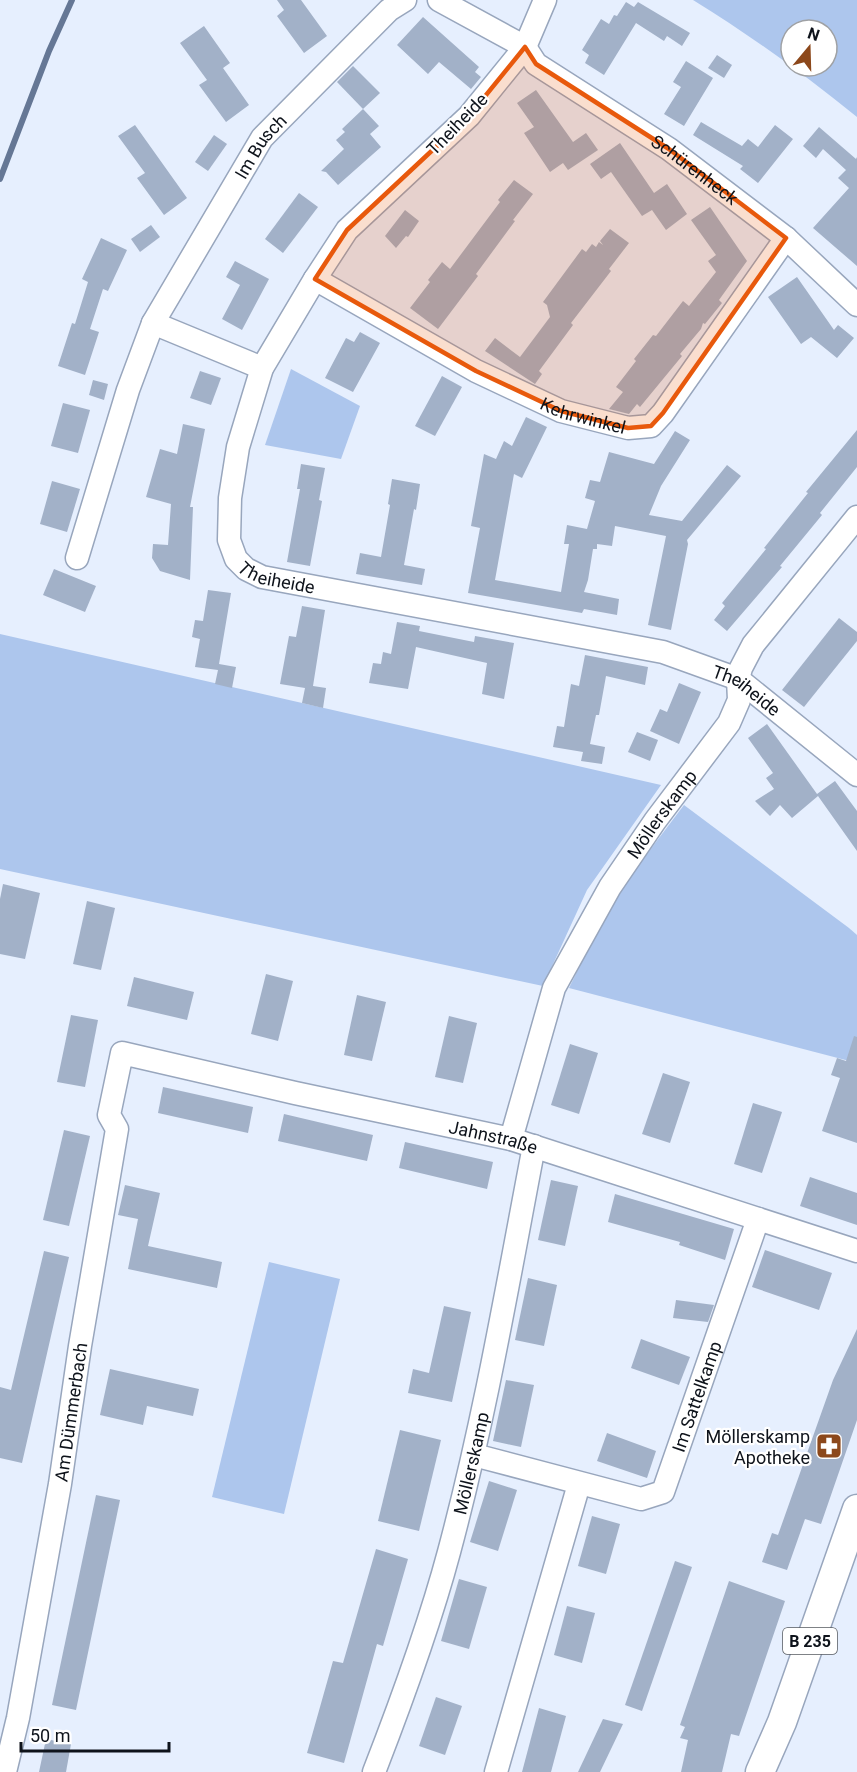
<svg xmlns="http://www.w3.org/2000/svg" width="857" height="1772" viewBox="0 0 857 1772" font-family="Roboto,sans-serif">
<rect width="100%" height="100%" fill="#e6effe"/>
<g fill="#adc6ed" fill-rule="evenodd">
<path d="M693 0H857V117C805 75 750 35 693 0ZM791 30H827V66H791Z"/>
<path d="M291 369 360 406 341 459 265 445Z"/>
<path d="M0 634 661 785 587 890 543 986 0 869Z"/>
<path d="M684 805 849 928 857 935V1063L569 988 612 900Z"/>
<path d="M269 1262 340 1279 284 1514 212 1497Z"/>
</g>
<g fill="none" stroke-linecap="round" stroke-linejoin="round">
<path stroke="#657795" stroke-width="6" d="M0 179 49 51 72 0"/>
</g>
<g fill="#a2b1c8">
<path d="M277 0H301L327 36 304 53 277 16 284 10Z"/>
<path d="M626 2 634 7 638 2 690 33 682 46 667 36 664 41 636 23 604 75 585 63 589 55 582 50 601 19 609 24 614 15 617 16Z"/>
<path d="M423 17 479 67 475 72 481 77 471 89 439 62 428 74 397 45Z"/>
<path d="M204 26 230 63 223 68 249 105 226 122 199 85 207 80 180 43Z"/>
<path d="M717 55 732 65 724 78 708 68Z"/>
<path d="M686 61 713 78 684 126 664 114 681 87 673 82Z"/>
<path d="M353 66 380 93 363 109 337 82Z"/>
<path d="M536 90 573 142 586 133 598 150 568 170 563 163 550 172 524 133 534 127 517 103Z"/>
<path d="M363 109 379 126 370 134 381 147 338 185 326 172 321 171 344 149 336 140 345 132 342 129Z"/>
<path d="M701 122 742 146 748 139 758 147 775 125 793 139 758 183 740 169 743 166 693 135Z"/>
<path d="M135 125 187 198 164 215 137 178 145 173 118 136Z"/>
<path d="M819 127 856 159 857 157V266L813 228 849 188 838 178 846 170 823 149 816 158 803 146Z"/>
<path d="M214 135 227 144 208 171 195 162Z"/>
<path d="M620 143 654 193 667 184 687 214 666 230 652 210 642 216 611 172 601 179 590 164Z"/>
<path d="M514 180 533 194 513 220 515 221 476 274 478 276 438 329 410 308 430 282 428 280 442 262 450 269 500 202 498 200Z"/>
<path d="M299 193 318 207 283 253 265 239Z"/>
<path d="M710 207 747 261 719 300 722 303 705 324 703 323 701 329 680 354 682 356 640 407 637 404 629 414 609 409 623 392 616 387 636 361 634 359 653 335 656 336 683 301 689 306 716 272 708 261 716 255 691 220Z"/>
<path d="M405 210 419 221 408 237 406 236 396 248 385 236Z"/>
<path d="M151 225 160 237 140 252 131 239Z"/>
<path d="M610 229 629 243 609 269 611 271 571 323 573 325 539 371 542 374 535 384 485 351 495 338 520 357 550 317 547 305 543 302 582 249 586 252 592 244 596 247 599 242 603 245 600 241Z"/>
<path d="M101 238 127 250 108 291 103 289 90 329 99 332 85 375 58 366 72 323 75 324 88 282 82 279Z"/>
<path d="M235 261 269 279 242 330 222 319 240 285 226 277Z"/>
<path d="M797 277 834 330 838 325 854 338 837 358 811 337 801 344 768 297Z"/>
<path d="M360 332 380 343 353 392 325 378 346 338 354 342Z"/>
<path d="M200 371 221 378 211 405 190 398Z"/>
<path d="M442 376 462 387 435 436 415 426Z"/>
<path d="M93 380 108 384 104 400 89 395Z"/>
<path d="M63 403 90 410 78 453 51 446Z"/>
<path d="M526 417 547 427 522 478 514 474 495 580 561 592 569 544H564L567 525 587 529 595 501 585 498 590 480 600 482 609 452 654 464 675 431 690 440 661 486 649 515 682 521 727 465 741 476 687 540 688 544 671 630 648 625 666 536 615 526 612 546 597 544V549H593L588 580 584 592 619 599 617 615 584 609 582 613 468 593 480 528 471 526 484 454 496 459 504 441 512 446Z"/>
<path d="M183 424 205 429 190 507H193L190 580 160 571 152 558 153 544 168 545 171 504 146 497 160 449 177 454Z"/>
<path d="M857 430V467L820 513 822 515 780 566 782 567 727 631 714 620 725 606 722 603 766 549 764 548 808 493 806 492Z"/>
<path d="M301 464 325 468 319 500 322 501 310 566 287 562 300 489H297Z"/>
<path d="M392 479 420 484 416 510 414 509 404 565 425 569 422 585 356 574 360 553 381 557 390 505 388 504Z"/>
<path d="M52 481 80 489 67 532 40 524Z"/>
<path d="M54 569 96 586 85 612 43 595Z"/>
<path d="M208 590 231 593 219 664 236 667 232 688 215 684 218 670 195 667 200 639 192 637 195 620 203 621Z"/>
<path d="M302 606 325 610 313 686 326 688 323 708 302 703 305 688 280 684 289 636 296 637Z"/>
<path d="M839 618 857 632V641L804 707 782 690Z"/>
<path d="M397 622 420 626 419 631 474 642 475 636 514 643 504 699 482 694 487 663 416 647 408 689 369 683 373 663 381 664 383 652 391 654Z"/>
<path d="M585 655 648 667 645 685 606 676 599 715H596L590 744 605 747 602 764 581 761 583 752 553 747 557 726 564 727 571 684 579 686Z"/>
<path d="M679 683 701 692 679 744 650 731 660 709 667 712Z"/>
<path d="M767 724 817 794 835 781 857 811V851L818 796 792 818 780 805 770 816 755 801 774 789 766 778 773 773 748 738Z"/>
<path d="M637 732 658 740 650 761 628 752Z"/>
<path d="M3 884 40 893 25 959 0 954V899Z"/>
<path d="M87 901 115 908 101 970 73 964Z"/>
<path d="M266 974 293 981 278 1041 251 1034Z"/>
<path d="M134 977 194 992 187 1020 127 1006Z"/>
<path d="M357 995 386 1002 372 1061 344 1055Z"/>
<path d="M71 1015 98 1020 85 1087 57 1082Z"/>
<path d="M449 1016 477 1023 463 1083 435 1077Z"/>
<path d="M854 1036 857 1037V1143L822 1131 840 1078 831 1075 837 1058 846 1061Z"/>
<path d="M570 1044 598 1053 579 1114 551 1105Z"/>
<path d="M663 1073 690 1082 670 1143 642 1134Z"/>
<path d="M163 1087 253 1107 248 1133 158 1113Z"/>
<path d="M753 1103 782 1112 762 1173 734 1164Z"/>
<path d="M284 1114 373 1135 367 1161 278 1141Z"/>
<path d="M64 1130 90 1136 69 1226 43 1220Z"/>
<path d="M405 1142 493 1162 487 1189 399 1168Z"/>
<path d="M810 1177 857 1193V1225L800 1206Z"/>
<path d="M551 1180 578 1186 565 1246 538 1240Z"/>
<path d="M125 1185 160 1193 148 1246 222 1262 217 1288 128 1269 138 1219 118 1215Z"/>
<path d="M615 1194 734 1229 725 1260 679 1245 680 1242 608 1222Z"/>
<path d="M765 1250 832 1273 819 1310 752 1287Z"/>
<path d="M44 1251 69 1257 22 1463 0 1458V1387L11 1390Z"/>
<path d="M528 1278 557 1285 544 1346 515 1340Z"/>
<path d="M676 1300 714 1305 708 1322 673 1318Z"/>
<path d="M444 1306 471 1312 452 1402 408 1393 413 1369 429 1373Z"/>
<path d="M857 1329V1420L821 1524 805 1519 787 1570 762 1562 772 1533 778 1535 833 1380Z"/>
<path d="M641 1339 690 1357 679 1385 631 1368Z"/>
<path d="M110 1369 199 1389 193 1416 147 1406 143 1425 100 1415Z"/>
<path d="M506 1380 534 1385 521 1447 493 1441Z"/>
<path d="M400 1430 441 1440 419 1531 378 1521Z"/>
<path d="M607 1433 656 1451 647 1478 597 1461Z"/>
<path d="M489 1481 517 1490 498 1551 470 1542Z"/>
<path d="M96 1495 120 1500 76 1710 52 1705Z"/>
<path d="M592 1516 620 1524 606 1574 578 1566Z"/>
<path d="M376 1549 408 1559 383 1646 377 1644 344 1763 307 1753 333 1661 343 1663Z"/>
<path d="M675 1561 692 1567 642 1711 625 1705Z"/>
<path d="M459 1579 487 1587 469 1649 441 1641Z"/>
<path d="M729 1581 785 1601 739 1736 731 1734 722 1772H681L688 1740 680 1738 685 1727 680 1725Z"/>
<path d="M567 1606 595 1613 582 1663 554 1655Z"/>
<path d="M436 1697 462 1706 445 1755 419 1746Z"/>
<path d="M539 1708 566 1716 551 1772H522Z"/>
<path d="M603 1719 623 1724 600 1772H578Z"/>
<path d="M46 1739 71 1744 66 1772H39Z"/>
</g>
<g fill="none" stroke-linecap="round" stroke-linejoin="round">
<defs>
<g id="minor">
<path id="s1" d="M439 0 525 47 536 64 669 149 786 238 857 305"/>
<path id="s2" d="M545 0 525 47 469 116 347 230 315 279 262 368 238 447 230 498 229 540 236 559 246 569 262 577 663 652 738 679 857 775"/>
<path id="s3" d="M315 279 476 371 561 411 628 428 651 426 663 413 786 238"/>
<path d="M153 323 262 368"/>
<path id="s4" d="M77 558 128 390 153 323 262 138 389 10 405 0"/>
<path id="s5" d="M511 1139 554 988 610 887 655 821 729 723 739 700 738 679 741 668 753 645 857 517"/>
<path id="s6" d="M474 1455 641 1499 663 1492 758 1219"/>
<path id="s7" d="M5 1772 18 1718 60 1484 80 1346 117 1129 109 1115 122 1053 295 1093 511 1139 857 1251"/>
<path id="s8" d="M374 1772C402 1700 429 1627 449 1552 485 1418 508 1282 534 1146"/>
<path d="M496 1772 579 1484"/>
</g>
<path id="major" d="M760 1772 782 1722 857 1509"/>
</defs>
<use href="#minor" stroke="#98a6bd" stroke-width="25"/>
<use href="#major" stroke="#98a6bd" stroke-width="31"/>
<use href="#minor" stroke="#fff" stroke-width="22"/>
<use href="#major" stroke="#fff" stroke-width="28"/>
</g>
<path fill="#e8590c" fill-opacity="0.2" stroke="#e8590c" stroke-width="4.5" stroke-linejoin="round" d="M525 47 536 64 669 149 786 238 663 413 651 426 628 428 561 411 476 371 315 279 347 230 469 116Z"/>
<defs>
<symbol id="pharmacy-square" viewBox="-11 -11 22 22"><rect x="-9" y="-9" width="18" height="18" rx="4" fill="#8c481b" stroke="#fff"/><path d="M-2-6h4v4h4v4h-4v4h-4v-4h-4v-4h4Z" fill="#fff"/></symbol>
</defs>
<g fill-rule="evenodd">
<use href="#pharmacy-square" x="814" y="1431" width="30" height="30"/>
</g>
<g text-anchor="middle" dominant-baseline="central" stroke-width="4.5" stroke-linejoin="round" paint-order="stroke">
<rect fill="#fff" stroke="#565a5f" stroke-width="1.5" x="783" y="1628" width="54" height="26" rx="4.5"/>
<g font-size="16" font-weight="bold" fill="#0e131b">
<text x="810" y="1641">B 235</text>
</g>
<g font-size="18" fill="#0e131b" stroke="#fff">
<text transform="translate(457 124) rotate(-46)">Theiheide</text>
<text stroke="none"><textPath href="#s4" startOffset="454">Im Busch</textPath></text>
<text stroke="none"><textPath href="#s1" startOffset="309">Schürenheck</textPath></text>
<text stroke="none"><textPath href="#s3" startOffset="302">Kehrwinkel</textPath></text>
<text stroke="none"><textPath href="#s2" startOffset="712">Theiheide</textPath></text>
<text stroke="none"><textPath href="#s2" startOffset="1198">Theiheide</textPath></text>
<text stroke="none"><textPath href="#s5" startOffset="362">Möllerskamp</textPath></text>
<text stroke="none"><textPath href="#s7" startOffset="1113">Jahnstraße</textPath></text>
<text stroke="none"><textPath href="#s6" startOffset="297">Im Sattelkamp</textPath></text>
<text stroke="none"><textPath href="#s7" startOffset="366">Am Dümmerbach</textPath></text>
<text stroke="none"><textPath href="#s8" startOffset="324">Möllerskamp</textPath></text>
</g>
<g font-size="18" fill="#0e131b" stroke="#fff" text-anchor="end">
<text x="810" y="1436">Möllerskamp<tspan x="810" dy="21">Apotheke</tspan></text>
</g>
</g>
<g transform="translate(809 48) rotate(19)"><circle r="28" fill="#ffffff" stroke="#9fa1a4" stroke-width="1.5"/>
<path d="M0-4.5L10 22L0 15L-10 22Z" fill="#8c481b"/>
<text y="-9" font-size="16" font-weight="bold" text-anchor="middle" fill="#0e131b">N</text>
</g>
<path d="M21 1742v9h148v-9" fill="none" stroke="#0e131b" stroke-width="3"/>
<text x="30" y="1742" font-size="18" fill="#0e131b" stroke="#ffffff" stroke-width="4.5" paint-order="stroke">50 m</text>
</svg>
